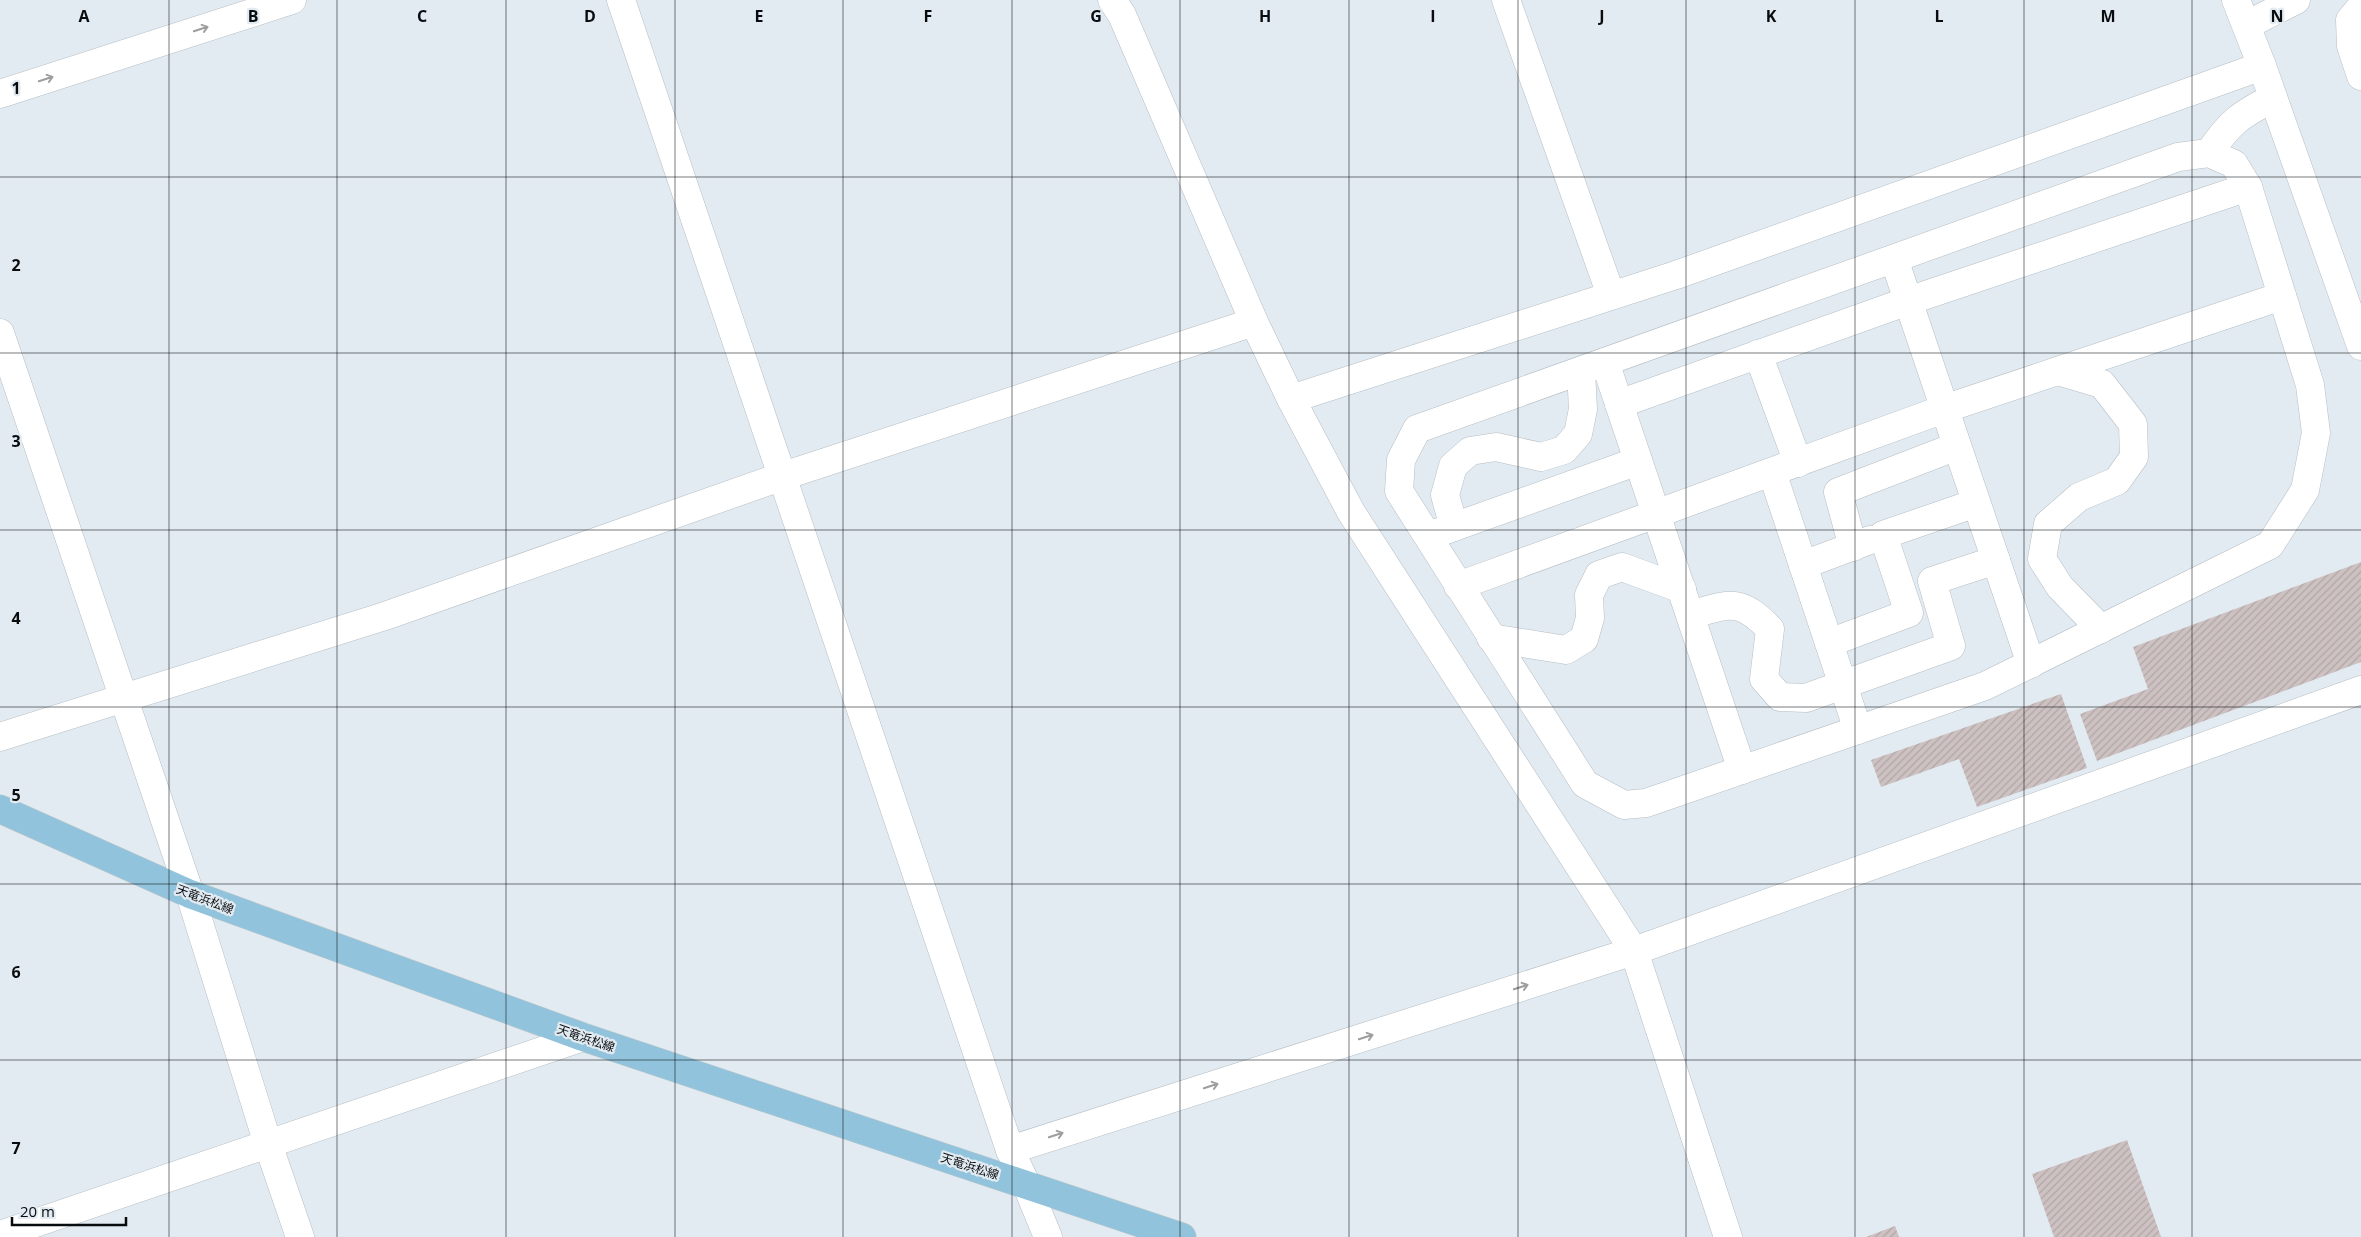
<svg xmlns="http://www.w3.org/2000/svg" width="2361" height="1237" viewBox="0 0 2361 1237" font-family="'Open Sans','Noto Sans JP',sans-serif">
<defs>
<pattern id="building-hatch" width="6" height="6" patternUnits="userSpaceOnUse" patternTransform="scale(1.25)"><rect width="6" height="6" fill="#cdc2c1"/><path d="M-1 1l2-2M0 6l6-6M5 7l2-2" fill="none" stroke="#afa6a5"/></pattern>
</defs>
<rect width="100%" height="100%" fill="#e3ebf2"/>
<g fill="url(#building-hatch)">
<path d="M2361 562V662L2097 761 2080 714 2148 689 2133 647Z"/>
<path d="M2061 694 2087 768 1977 807 1959 759 1881 787 1871 760Z"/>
<path d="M2127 1140 2161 1237H2054L2032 1174Z"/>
<path d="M1895 1226 1899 1237H1866Z"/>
</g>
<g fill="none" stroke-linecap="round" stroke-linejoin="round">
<defs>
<g id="minor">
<path d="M621 0 1010 1150 1027 1186 1048 1237"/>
<path d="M1112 0 1122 15 1254 322 1291 399 1351 512 1634 951 1728 1237"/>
<path d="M1506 0 1611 295"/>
<path d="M2236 0 2262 66 2361 346"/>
<path d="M2361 7 2350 20 2351 46 2361 76"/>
<path d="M2247 25 2296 0"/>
<path d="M0 94 292 0"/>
<path d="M2209 153 2234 164 2248 187 2310 385 2316 433 2305 490 2270 545 1985 686 1646 803 1624 805 1585 784 1399 491 1401 460 1417 429 2178 157Z"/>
<path d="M2209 153C2230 122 2240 115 2273 98"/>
<path d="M1894 259 2031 664"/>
<path d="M0 333 190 894 268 1144 300 1237"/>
<path d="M1758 354 1798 463"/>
<path d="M1605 362 1742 770"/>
<path d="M2058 371 2102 384 2133 424 2134 457 2117 481 2079 497 2048 524 2042 559 2060 587 2101 629"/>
<path d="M1291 399 1676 275 2262 66"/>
<path d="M1619 404 1908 301 2248 187"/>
<path d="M1772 472 1858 730"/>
<path d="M1454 527 1445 495 1453 466 1470 451 1496 447 1541 457 1564 450 1578 434 1583 409 1581 371"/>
<path d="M1437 533 1638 461"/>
<path d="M1853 547 1838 492 1957 446"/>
<path d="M1803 565 1870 540"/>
<path d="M1458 586 1944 409 2282 296"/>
<path d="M1690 615C1730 604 1739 597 1770 629L1764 679 1780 697 1806 698 1951 646 1932 581 1996 560"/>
<path d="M1491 638 1566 650 1584 639 1590 618 1589 595 1599 575 1622 567 1682 589"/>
<path d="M1829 643 1909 613 1883 535 1976 503"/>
<path d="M0 737 385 616 783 476 1254 322"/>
<path d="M1010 1150 1634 951 2361 690"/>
<path d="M0 1235 583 1037"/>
</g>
<path id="major" d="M0 809 190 894 583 1037 1182 1237"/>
</defs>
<use href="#minor" stroke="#b6bec4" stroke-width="29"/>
<use href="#major" stroke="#c9caca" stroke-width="29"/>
<use href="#minor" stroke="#fff" stroke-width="28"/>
<use href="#major" stroke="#91c4dc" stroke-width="28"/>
</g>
<defs><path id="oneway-shaft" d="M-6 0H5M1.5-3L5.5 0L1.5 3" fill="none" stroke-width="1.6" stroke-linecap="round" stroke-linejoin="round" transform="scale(1.25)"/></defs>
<g stroke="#9d9e9f">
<use href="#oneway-shaft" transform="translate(201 29) rotate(-18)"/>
<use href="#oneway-shaft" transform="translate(46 79) rotate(-18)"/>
<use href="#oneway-shaft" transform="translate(1521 987) rotate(-18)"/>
<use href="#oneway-shaft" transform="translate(1366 1037) rotate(-18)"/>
<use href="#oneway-shaft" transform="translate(1211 1086) rotate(-18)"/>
<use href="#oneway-shaft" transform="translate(1056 1135) rotate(-18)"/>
</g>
<path fill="none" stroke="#090c0e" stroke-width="1" stroke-opacity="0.55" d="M169 0V1237M337 0V1237M506 0V1237M675 0V1237M843 0V1237M1012 0V1237M1180 0V1237M1349 0V1237M1518 0V1237M1686 0V1237M1855 0V1237M2024 0V1237M2192 0V1237M0 177H2361M0 353H2361M0 530H2361M0 707H2361M0 884H2361M0 1060H2361"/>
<g text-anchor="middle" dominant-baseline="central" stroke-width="4.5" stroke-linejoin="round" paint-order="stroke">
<g font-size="12" fill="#090c0e" stroke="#e3ebf2">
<text transform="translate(205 899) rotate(21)">天竜浜松線</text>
<text transform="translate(586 1038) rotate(19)">天竜浜松線</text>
<text transform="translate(970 1166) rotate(18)">天竜浜松線</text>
</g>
</g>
<g font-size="16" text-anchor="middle" font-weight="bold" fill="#090c0e" stroke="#e3ebf2" stroke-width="4.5" stroke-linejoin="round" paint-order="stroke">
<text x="84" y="22">A</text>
<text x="253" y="22">B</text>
<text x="422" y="22">C</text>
<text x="590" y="22">D</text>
<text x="759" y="22">E</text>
<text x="928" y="22">F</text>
<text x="1096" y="22">G</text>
<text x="1265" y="22">H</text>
<text x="1433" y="22">I</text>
<text x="1602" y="22">J</text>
<text x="1771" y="22">K</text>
<text x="1939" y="22">L</text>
<text x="2108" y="22">M</text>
<text x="2277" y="22">N</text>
<text x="16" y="94">1</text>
<text x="16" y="271">2</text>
<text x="16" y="447">3</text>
<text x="16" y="624">4</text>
<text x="16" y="801">5</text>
<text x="16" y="978">6</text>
<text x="16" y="1154">7</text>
</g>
<path d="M12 1217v8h114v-8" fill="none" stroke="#090c0e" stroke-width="2.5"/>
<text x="20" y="1217" font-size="15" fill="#090c0e" stroke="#e3ebf2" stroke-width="4" paint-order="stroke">20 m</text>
</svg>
